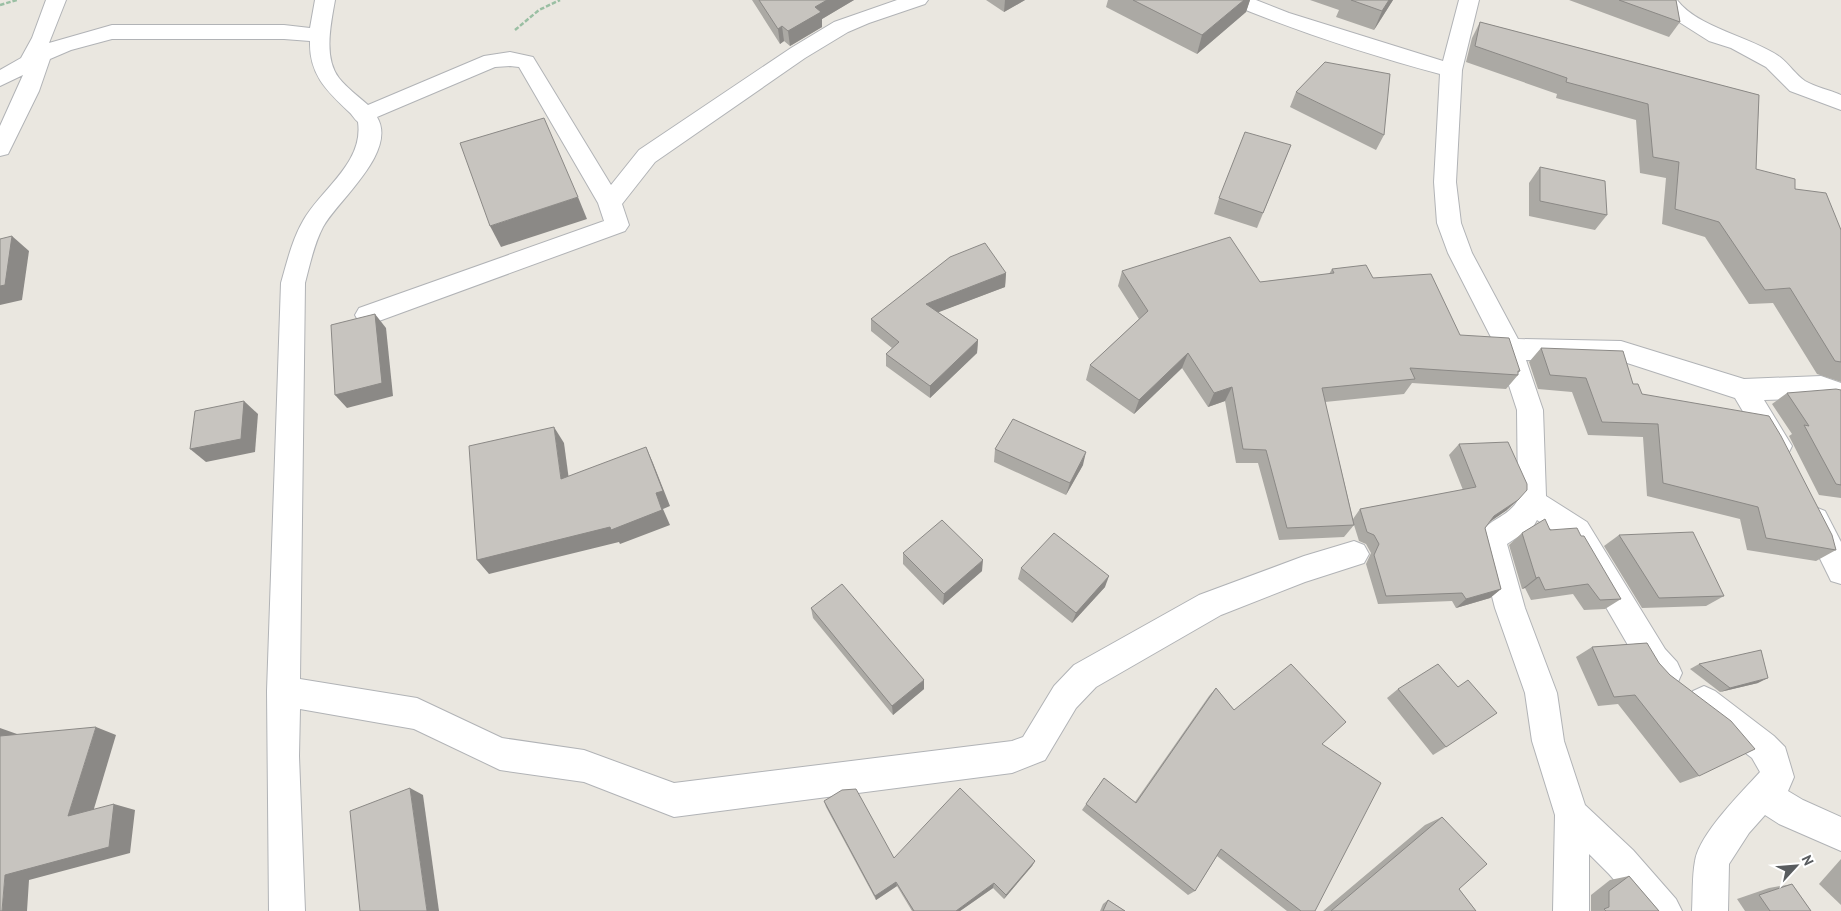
<svg xmlns="http://www.w3.org/2000/svg" width="1841" height="911" viewBox="0 0 1841 911" font-family="'PT Sans',sans-serif">
<rect width="100%" height="100%" fill="#eae7e0"/>
<g fill="none" stroke-linecap="round" stroke-linejoin="round">
<defs>
<g id="street">
<path d="M46 0H66L49 43 112 25H284L310 28 315 0H335C331 23 323 58 339 78 347 88 358 96 368 105L484 56 510 52 533 57 611 185 639 150 791 48 834 22 897 0H928L925 4 869 23 848 32 805 58 655 162 622 204 629 225 625 231 368 325 359 322 355 315 359 308 604 221 598 203 519 67 510 66 495 67 377 117C398 152 338 200 323 227 314 244 310 264 305 283L300 679 417 698 502 738 584 750 674 783 1012 741 1023 737 1054 686 1074 665 1199 595 1304 556 1354 541 1364 545 1369 554 1364 563 1305 582 1221 615 1096 687 1076 708 1045 760 1012 773 674 817 584 782 500 770 414 729 300 709 299 756 305 911H269L267 691 281 283C287 262 292 240 303 221 321 189 364 163 358 122 354 119 352 114 348 111 326 90 309 74 310 41L284 39H112L71 50 50 59 39 91 11 148 8 154 0 156V126L23 75 0 86V70L21 58 32 38Z"/>
<path d="M1228 0H1256L1289 13 1443 61 1459 0H1479L1462 70 1456 182 1461 223 1472 253 1518 339 1621 341 1744 379 1821 376 1841 383V405L1821 398 1764 400 1792 446 1788 454 1778 458 1768 454 1735 398 1621 361 1526 360 1543 410 1546 496 1587 522 1665 649 1677 662 1682 673 1677 684 1666 688 1655 684 1643 671 1567 540 1537 520 1533 527 1507 544 1525 608 1557 693 1564 741 1585 805 1633 850 1676 899 1682 911H1641L1609 874 1589 854V911H1553L1555 815 1532 741 1525 693 1495 608 1477 538C1485 520 1508 518 1518 500L1517 410 1497 349 1448 253 1437 223 1434 182 1440 74C1369 55 1299 32 1231 4Z"/>
<path d="M1657 0H1677C1698 28 1752 37 1780 57 1789 64 1796 75 1805 81 1815 87 1830 90 1841 95V110L1790 91 1766 67 1731 48 1709 41 1668 15Z"/>
<path d="M1815 507 1825 511 1841 542V584L1831 581 1801 520 1805 511Z"/>
<path d="M1704 686 1715 691 1774 736 1785 747 1794 777 1788 791 1803 800 1841 817V851L1779 824 1765 815 1749 833 1729 864 1728 911H1692C1693 895 1692 877 1695 861 1699 834 1742 792 1760 772L1752 758 1693 713 1688 702 1693 691Z"/>
</g>
</defs>
<use href="#street" stroke="#b1b3b6" stroke-width="2"/>
<g stroke="#9abfa3" stroke-width="2.5" stroke-dasharray="4.5 2" stroke-linecap="butt">
<path d="M0 5 17 0"/>
<path d="M515 30 539 10 560 0"/>
</g>
<use href="#street" fill="#fff" fill-rule="evenodd"/>
</g>
<g fill="#aba9a4">
<path d="M752 0H854L822 19V27L790 46 784 41 780 44Z"/>
<path d="M986 0H1025L1004 12Z"/>
<path d="M1108 0H1250L1246 12 1197 54 1106 7Z"/>
<path d="M1310 0H1393L1374 30 1336 17 1339 10Z"/>
<path d="M1569 0H1676L1680 22 1669 37Z"/>
<path d="M1480 22 1759 95 1756 169 1795 189 1841 230V382L1817 374 1773 303 1749 304 1705 237 1662 224 1666 178 1640 173 1636 120 1556 98 1557 94 1466 62 1472 38Z"/>
<path d="M1296 92 1384 135 1376 150 1290 107Z"/>
<path d="M1291 145 1257 228 1214 214 1219 198Z"/>
<path d="M1540 167 1607 215 1595 230 1529 216V183Z"/>
<path d="M1332 269 1373 278 1460 335 1520 371 1518 373V375L1506 389 1412 383 1404 394 1325 402 1353 519 1360 509 1463 490 1449 455 1459 444 1507 510 1490 521 1485 528 1501 589 1490 598 1456 608 1452 601 1378 604 1366 564 1371 553 1366 544 1359 541 1354 525 1344 537 1279 540 1258 463H1236L1225 401 1208 407 1182 368 1134 414 1086 380 1090 365 1139 319 1118 286 1122 271 1260 282 1329 274Z"/>
<path d="M1006 273 1005 287 938 312 978 340 977 353 930 398 886 366V354L892 348 871 331V319Z"/>
<path d="M1541 348 1633 384 1642 394 1836 550 1816 561 1747 550 1740 519 1647 496 1643 437 1588 435 1572 392 1538 389 1529 362Z"/>
<path d="M1841 390V498L1819 495 1789 436 1792 434 1772 404 1787 393Z"/>
<path d="M995 449 1083 465 1066 495 994 462Z"/>
<path d="M1550 530 1581 536 1621 599 1605 609 1584 610 1573 594 1531 600 1525 588 1522 589 1509 545 1522 533Z"/>
<path d="M1619 535 1724 596 1706 606 1642 608 1604 546Z"/>
<path d="M903 553 982 571 943 605 903 564Z"/>
<path d="M1021 568 1105 587 1072 623 1018 579Z"/>
<path d="M811 608 924 689 893 715 813 618Z"/>
<path d="M1647 643 1699 776 1680 783 1618 704 1598 706 1576 657 1592 647Z"/>
<path d="M1699 664 1758 683 1720 692 1690 669Z"/>
<path d="M1458 687 1446 747 1433 755 1387 698 1398 689Z"/>
<path d="M1216 688 1234 710 1322 744 1315 911H1287L1217 856 1195 891 1188 895 1082 810 1104 778 1135 802 1209 696Z"/>
<path d="M824 801 894 858 1035 861 1032 866 1004 899 993 888 960 911H912L897 886 876 900 826 807Z"/>
<path d="M1442 817 1459 889 1476 911H1323L1425 825Z"/>
<path d="M1841 859V905L1819 884Z"/>
<path d="M1629 876 1659 911H1591V895L1610 880Z"/>
<path d="M1792 884 1811 911H1745L1737 899 1769 888Z"/>
<path d="M1108 900 1125 911H1100L1103 904Z"/>
</g>
<g fill="#8b8986">
<path d="M827 0H854L822 19V27L790 46 788 31 815 7Z"/>
<path d="M1005 0H1025L1004 12Z"/>
<path d="M1244 0H1250L1246 12 1197 54 1202 35Z"/>
<path d="M1389 0H1393L1374 30 1382 11Z"/>
<path d="M782 26 784 41 780 44 778 29Z"/>
<path d="M578 197 587 219 501 247 490 226Z"/>
<path d="M12 236 29 251 22 300 0 305V286Z"/>
<path d="M1006 273 1005 287 926 317V304Z"/>
<path d="M375 314 386 328 393 396 347 408 335 395Z"/>
<path d="M978 340 977 353 930 398V386Z"/>
<path d="M1188 353 1182 368 1134 414 1139 400Z"/>
<path d="M1232 387 1225 401 1208 407 1214 393Z"/>
<path d="M244 401 258 414 255 452 206 462 190 449Z"/>
<path d="M554 427 564 443 571 495 561 479Z"/>
<path d="M646 447 653 463 670 506 663 509 670 525 620 544 619 542 489 574 477 560 656 493Z"/>
<path d="M1086 452 1083 465 1066 495 1070 483Z"/>
<path d="M1518 500 1507 510 1484 526 1494 516Z"/>
<path d="M983 560 982 571 943 605 944 594Z"/>
<path d="M1109 576 1105 587 1072 623 1076 613Z"/>
<path d="M1539 577 1525 588 1522 589 1536 578Z"/>
<path d="M1501 589 1490 598 1456 608 1466 599Z"/>
<path d="M1768 678 1758 683 1720 692 1730 688Z"/>
<path d="M924 680V689L893 715 892 706Z"/>
<path d="M96 727 116 735 90 822 68 816Z"/>
<path d="M0 728 17 734 0 739Z"/>
<path d="M410 788 423 795 439 911H427Z"/>
<path d="M114 804 135 810 130 853 29 880 27 911H2L5 875Z"/>
<path d="M1035 861 1032 866 1004 899 1006 895Z"/>
<path d="M896 882 897 886 876 900 875 896Z"/>
<path d="M994 883 993 888 960 911H956Z"/>
</g>
<g fill="#c7c4bf" stroke="#8b8986">
<path d="M759 0H827L815 7 821 12 788 31 782 26 778 29Z"/>
<path d="M1133 0H1244L1202 35Z"/>
<path d="M1351 0H1389L1382 11Z"/>
<path d="M1619 0H1676L1680 22Z"/>
<path d="M1480 22 1759 95 1756 169 1795 179V189L1826 193 1841 230V362L1835 361 1790 288 1765 290 1719 222 1675 209 1679 162 1653 157 1648 104 1566 82 1567 78 1475 46Z"/>
<path d="M1325 62 1390 74 1384 135 1296 92Z"/>
<path d="M544 118 578 197 490 226 460 143Z"/>
<path d="M1245 132 1291 145 1263 213 1219 198Z"/>
<path d="M1540 167 1605 181 1607 215 1540 201Z"/>
<path d="M12 236 5 285 0 286V239Z"/>
<path d="M1230 237 1260 282 1334 273 1332 269 1366 265 1373 278 1431 274 1460 335 1509 338 1520 371H1518V375L1410 368 1415 379 1322 388 1354 525 1287 528 1266 450 1243 449 1232 387 1214 393 1188 353 1139 400 1090 365 1148 311 1122 271Z"/>
<path d="M985 243 1006 273 926 304 978 340 930 386 886 354 899 342 871 319 950 257Z"/>
<path d="M375 314 382 383 335 395 331 325Z"/>
<path d="M1541 348 1623 351 1633 384H1638L1642 394 1769 416 1781 436 1832 535 1836 550 1766 538 1758 507 1663 483 1658 424 1602 422 1586 378 1550 375Z"/>
<path d="M1836 389 1841 390V485L1836 484 1804 425 1809 426 1787 393Z"/>
<path d="M244 401 241 439 190 449 195 411Z"/>
<path d="M1013 419 1086 452 1070 483 995 449Z"/>
<path d="M554 427 561 479 646 447 663 491 656 493 662 510 611 530 610 527 477 560 469 446Z"/>
<path d="M1508 442 1527 484V490L1518 500 1494 516 1485 528 1501 589 1466 599 1462 593 1386 596 1374 555 1379 544 1374 535 1367 532 1360 509 1476 487 1459 444Z"/>
<path d="M1545 519 1550 530 1577 528 1581 536H1584L1621 599 1600 600 1588 584 1545 590 1539 577 1536 578 1522 533Z"/>
<path d="M942 520 983 560 944 594 903 553Z"/>
<path d="M1693 532 1724 596 1659 598 1619 535Z"/>
<path d="M1054 533 1109 576 1076 613 1021 568Z"/>
<path d="M842 584 924 680 892 706 811 608Z"/>
<path d="M1647 643 1659 663 1670 675 1731 721 1755 749 1699 776 1635 695 1614 697 1592 647Z"/>
<path d="M1761 650 1768 678 1730 688 1699 664Z"/>
<path d="M1291 664 1346 722 1322 744 1381 783 1315 911H1301L1221 849 1195 891 1086 804 1104 778 1136 803 1216 688 1234 710Z"/>
<path d="M1438 664 1458 687 1468 680 1497 713 1446 747 1398 689Z"/>
<path d="M96 727 68 816 114 804 109 847 5 875 2 911H0V736Z"/>
<path d="M410 788 427 911H360L350 811Z"/>
<path d="M960 788 1035 861 1006 895 994 883 956 911H914L896 882 875 896 824 801 842 790 856 789 894 858Z"/>
<path d="M1442 817 1487 864 1459 889 1476 911H1331Z"/>
<path d="M1629 876 1659 911H1606L1604 909 1609 907V891Z"/>
<path d="M1792 884 1811 911H1770L1759 895Z"/>
<path d="M1108 900 1125 911H1103Z"/>
</g>
<g transform="translate(1796 866) rotate(64)" stroke="#ffffff" stroke-width="4" paint-order="stroke">
<path d="M0-4L9 19L0 12L-9 19Z" fill="#595c5f"/>
<text y="-8" font-size="14" font-weight="bold" text-anchor="middle" fill="#595c5f">N</text>
</g>
</svg>
